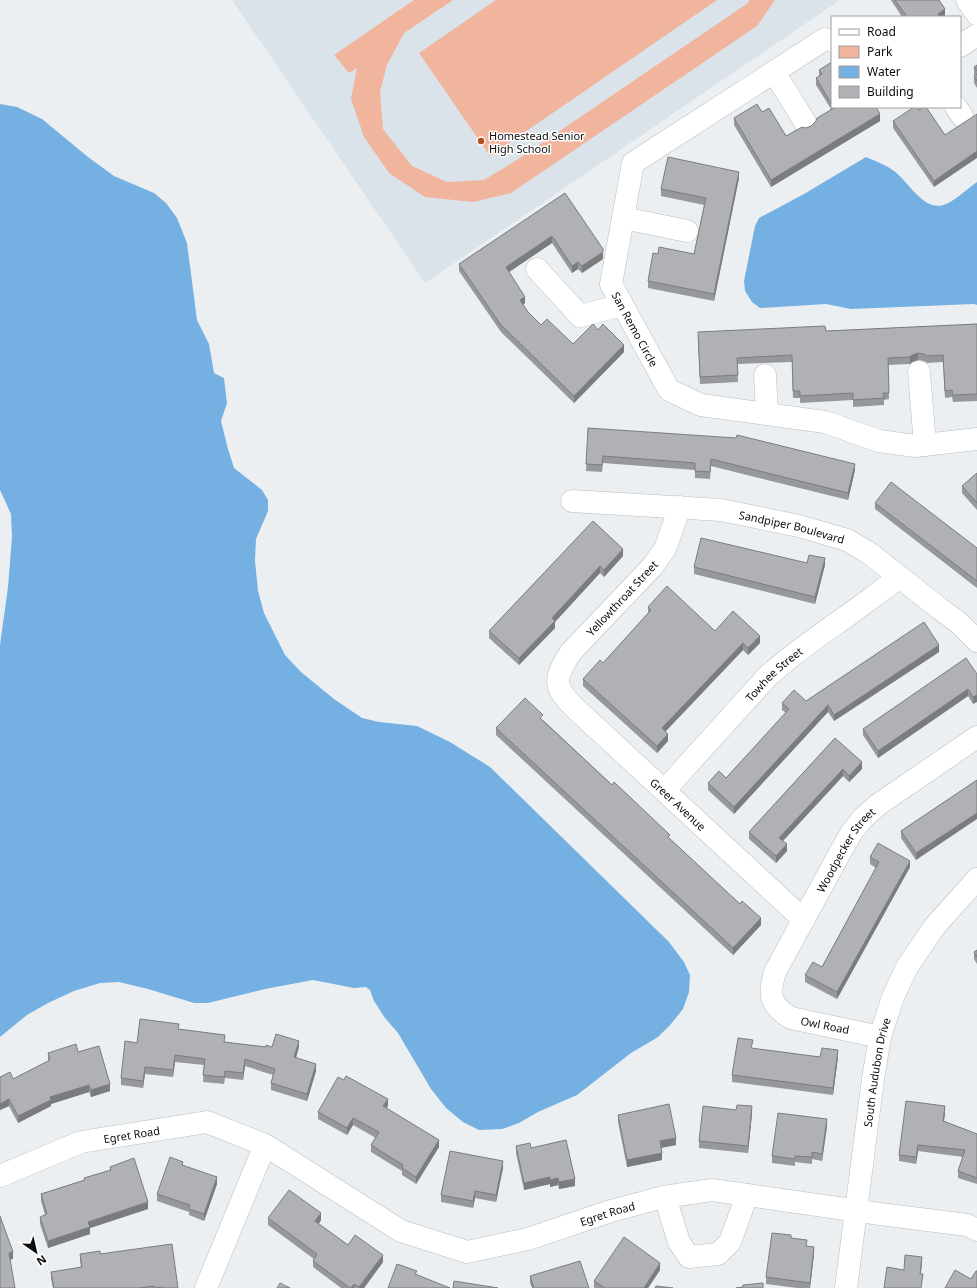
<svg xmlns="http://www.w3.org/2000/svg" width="977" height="1288" viewBox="0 0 977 1288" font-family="'Noto Sans',sans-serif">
<rect width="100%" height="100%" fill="#eceff2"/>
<path fill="#dae3ea" d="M232 0H840L425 283Z"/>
<g fill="#f1b49d">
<path d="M414 0H453L404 33 387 65 380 92 383 129 412 166 447 182 484 180 517 160 748 3 749 0H775L757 26 511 193 473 202 425 197 389 173 364 137 351 99 357 68 349 73 334 55Z"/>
<path d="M496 0H717L490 156 419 53Z"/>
</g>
<g fill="#75b0e2">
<path d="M0 104 17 107 42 119 88 157 114 176 154 193 166 203 177 218 187 243 197 320 209 344 214 373 224 378 227 403 221 421 228 449 234 468 262 490 268 500V511L256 539 255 561 258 591 264 613 285 655 301 672 334 699 362 718 379 722 417 726 450 742 490 767 669 942 684 962 690 975 689 992 683 1009 671 1024 658 1037 631 1053 577 1095 538 1112 519 1123 502 1129 479 1130 463 1122 446 1108 431 1089 398 1033 385 1018 374 1001 370 990 366 987 354 988 313 980 265 989 208 1003H194L148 989 119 982 100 983 74 991 48 1003 27 1015 0 1037V645L8 587 12 537 11 514 0 490Z"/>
<path d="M866 157C875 161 886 165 894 171 908 181 925 214 946 204 957 199 967 189 977 182V305L974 304 851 309 826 304 760 308 752 302 745 291 744 281 755 226 759 218 804 194Z"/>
</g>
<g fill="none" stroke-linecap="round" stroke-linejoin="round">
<defs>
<g id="minor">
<path d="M967 0 977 14"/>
<path id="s1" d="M832 41 825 39 633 163 611 284 669 390 701 405 825 422 879 441 915 446 977 439"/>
<path d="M960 46 977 35"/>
<path d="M774 72 805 122"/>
<path d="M956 107 962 116"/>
<path d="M623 218 687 231"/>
<path d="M537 269 580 316 622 305"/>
<path d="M919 372 925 445"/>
<path d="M765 375 767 414"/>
<path id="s2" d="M572 501 721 510 799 526 847 540 869 553 939 608 959 623 977 641"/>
<path id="s3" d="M680 507 665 549 651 568 571 652C553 680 553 687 577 710L804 920"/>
<path id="s4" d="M665 791 680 773 768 676C793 653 820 635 847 616 865 603 882 590 900 577"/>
<path id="s5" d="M880 1037 791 1018C770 1005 768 995 775 972L842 849 852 832 863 818 879 804 977 737"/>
<path id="s6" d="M265 1145 401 1231 467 1252 528 1239 611 1211 663 1197 712 1190 880 1214 967 1225 977 1230"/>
<path id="s7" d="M0 1176 81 1142 207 1122 265 1145 206 1288"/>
<path d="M665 1197 679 1242 689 1257 718 1254 730 1242 747 1195"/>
<path id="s8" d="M846 1288 873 1079 880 1037 893 997 907 967 935 926 977 879"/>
</g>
</defs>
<use href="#minor" stroke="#babdbf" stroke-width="23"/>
<use href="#minor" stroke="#fff" stroke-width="22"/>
</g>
<g fill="#96989b">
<path d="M891 0H939L945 16 944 17H902Z"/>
<path d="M832 62V107H876L880 121 771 187 734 125V118L762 112 786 136 811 126 831 109 816 85V78L819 76V70Z"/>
<path d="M977 65V88L974 83V76L975 75 974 74V67Z"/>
<path d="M919 110 945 135 934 187 893 128V121Z"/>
<path d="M739 178 714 301 648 288V281L658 254H694L704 205 661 196V189Z"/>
<path d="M565 193 603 256V259L582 273 578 269 572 273 552 243 509 272 525 303 523 305 528 312 541 325 573 344 624 352 574 403 501 332 459 271V264Z"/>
<path d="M977 324V401L953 402 952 397 945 398 943 362 927 363 924 361 918 360 912 362 910 364 888 365 889 399 884 400V405L853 407V400L800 403V398H793L792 362 737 364 738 382 700 384 698 339 826 331Z"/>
<path d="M588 428 855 470 848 500 711 466 710 479 695 478V470L603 463 602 472 586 471Z"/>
<path d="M977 473V510L962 493V486Z"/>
<path d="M875 503 977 548V588L875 509Z"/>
<path d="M593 521 623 556 604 577 600 573 555 622V628L519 665 489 638V631Z"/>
<path d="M807 563 825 565 815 604 694 574V567Z"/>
<path d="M648 607 715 631 760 643 748 655 743 650 665 732 668 741 657 753 583 686V679L603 663 648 613Z"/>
<path d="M939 652 834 721 828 712 734 814 708 790V783L726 778 786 713 782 710V703L806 701Z"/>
<path d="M977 674 973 704 968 696 878 758 863 735V729Z"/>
<path d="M543 720 670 839 761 925 733 955 496 735V728Z"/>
<path d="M835 738 862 769 849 782 843 776 783 841 787 851 776 863 749 839V832Z"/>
<path d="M977 780 916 860 901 838V831Z"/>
<path d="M870 857 910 867 837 999 805 982V975L822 967 876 868 870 864Z"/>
<path d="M977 950V964L974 959V952Z"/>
<path d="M179 1029 225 1042 266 1047H299L296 1058 316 1071 307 1101 271 1090V1083L273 1075 245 1066 243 1080 225 1078 224 1084 203 1082 204 1065 175 1062 173 1077 145 1074 143 1088 121 1085V1078L137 1043Z"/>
<path d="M752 1049 820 1057H838L833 1095 732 1082V1075Z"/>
<path d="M78 1052 110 1091 91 1097 89 1092 51 1104V1106L18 1123 9 1106 0 1110 13 1079 48 1061V1053Z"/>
<path d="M388 1106 386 1108 439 1147 416 1184 402 1175V1171L371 1152V1145L376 1138 353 1125 347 1135 318 1119V1112Z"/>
<path d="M752 1113 748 1153 699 1148V1141Z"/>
<path d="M945 1113 944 1121 977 1134V1184L958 1178V1171L963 1157 918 1151 916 1164 899 1161V1155Z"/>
<path d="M618 1115 676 1145 661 1148 662 1160 627 1167 618 1122Z"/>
<path d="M827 1126 822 1161 812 1159V1164L795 1162V1166L772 1163V1156Z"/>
<path d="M516 1146 531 1148 575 1186 559 1189 558 1185 550 1187V1184L524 1190 516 1153Z"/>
<path d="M183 1165 217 1184 204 1221 189 1215V1212L157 1201V1194Z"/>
<path d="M110 1167 148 1209 90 1228V1234L48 1248 40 1224V1217L45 1215 41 1201V1194L84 1180V1178L110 1170Z"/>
<path d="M503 1168 496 1202 475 1198 473 1208 441 1202V1195Z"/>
<path d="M268 1218 321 1220 319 1224 348 1245 383 1262 364 1288H341L313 1267V1261L314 1259 268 1225Z"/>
<path d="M791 1238 814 1254 810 1288H797L766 1284V1277Z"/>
<path d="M80 1254H100L178 1288H53L51 1279V1272L81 1267 80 1261Z"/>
<path d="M660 1270 648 1288H594V1281Z"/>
<path d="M530 1276 589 1288H532L530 1283Z"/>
</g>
<g fill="#7a7c7e">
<path d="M945 9V16L944 17H938V14Z"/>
<path d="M880 114V121L771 187V180Z"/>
<path d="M977 151V158L934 187V181Z"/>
<path d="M739 172V178L714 301V294Z"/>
<path d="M552 236V243L506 274V267Z"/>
<path d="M603 249V259L582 273V266Z"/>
<path d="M578 262V269L572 273V266Z"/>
<path d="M525 297V303L520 307V300Z"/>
<path d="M624 345V352L574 403V396Z"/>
<path d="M918 353V360L912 362 910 364V357L912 355Z"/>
<path d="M855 464V470L848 500V493Z"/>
<path d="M623 549V556L604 577V570Z"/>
<path d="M825 558V565L815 604V597Z"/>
<path d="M600 566V573L555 622V628L519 665V658L552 618Z"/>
<path d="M760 636V643L748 655V648Z"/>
<path d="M743 643V650L662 735V728Z"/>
<path d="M939 645V652L834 721V715Z"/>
<path d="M968 689V696L878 758V751Z"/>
<path d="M977 695V702L973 704V697Z"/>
<path d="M828 705V712L734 814V807Z"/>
<path d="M668 734V741L657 753V746Z"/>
<path d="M862 762V769L849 782V776Z"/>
<path d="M843 769V776L779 845V838Z"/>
<path d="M977 813V819L916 860V853Z"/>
<path d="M787 844V851L776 863V856Z"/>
<path d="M910 861V867L837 999V992Z"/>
<path d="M761 918V925L733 955V948Z"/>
<path d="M299 1041V1047L294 1064V1057Z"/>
<path d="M838 1050V1057L833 1095V1088Z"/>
<path d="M175 1055V1062L173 1077V1070Z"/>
<path d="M245 1059V1066L243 1080V1073Z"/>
<path d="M316 1064V1071L307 1101V1094Z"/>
<path d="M145 1067V1074L143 1088V1081Z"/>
<path d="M110 1084V1091L91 1097V1090Z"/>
<path d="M89 1085V1092L51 1104V1106L18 1123V1116L50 1097Z"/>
<path d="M9 1099V1106L0 1110V1104Z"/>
<path d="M388 1099V1106L383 1113V1106Z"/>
<path d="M752 1106V1113L748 1153V1146Z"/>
<path d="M945 1106V1113L943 1128V1121Z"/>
<path d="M353 1118V1125L347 1135V1128Z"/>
<path d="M827 1119V1126L822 1161V1154Z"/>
<path d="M676 1138V1145L660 1148V1141Z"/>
<path d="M439 1140V1147L416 1184V1177Z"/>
<path d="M918 1145V1151L916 1164V1157Z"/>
<path d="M662 1153V1160L627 1167V1160Z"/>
<path d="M503 1161V1168L496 1202V1195Z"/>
<path d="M217 1177V1184L204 1221V1214Z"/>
<path d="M550 1177V1184L524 1190V1183Z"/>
<path d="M558 1178V1185L550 1187V1180Z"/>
<path d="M575 1179V1186L559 1189V1182Z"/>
<path d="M475 1191V1198L473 1208V1201Z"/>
<path d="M148 1202V1209L90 1228V1234L48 1248V1241L88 1222Z"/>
<path d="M321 1213V1220L315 1228V1221Z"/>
<path d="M814 1247V1254L810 1288V1283Z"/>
<path d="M13 1252V1259L9 1260V1253Z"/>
<path d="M383 1255V1262L364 1288H359Z"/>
<path d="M922 1257V1264L920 1281V1274Z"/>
<path d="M660 1263V1270L648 1288H644Z"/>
<path d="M354 1284V1288H351Z"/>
</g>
<g fill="#afb1b4" stroke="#7a7c7e">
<path d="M895 0H939L945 9 938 14 940 17H907Z"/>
<path d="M832 62V105L816 78 822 74 819 70Z"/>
<path d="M977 65V71L974 67Z"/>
<path d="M977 74V81L974 76Z"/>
<path d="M757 104 762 112 769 108 786 136 802 127 806 128 811 126 816 121 817 118 834 108 833 107H876L880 114 771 180 734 118Z"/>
<path d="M914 107H917L919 110 923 107H926L945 135 977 114V151L934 181 893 121Z"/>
<path d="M668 157 739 172 714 294 648 281 653 253 658 254 659 247 694 254 706 198 661 189Z"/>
<path d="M565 193 603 249V252L582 266 578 262 572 266 552 236 506 267 525 297 520 300 528 312 541 325 547 319 573 344 593 324 598 330 603 324 624 345 574 396 501 325 459 264Z"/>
<path d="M977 324V394L953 395 952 390 945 391 943 355 927 356 924 354 918 353 912 355 910 357 888 358 889 393H883L884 398 853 400V393L800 396V391H793L792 355 737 358 738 375 700 377 698 332 825 326 826 331Z"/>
<path d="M588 428 736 438 737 435 855 464 848 493 711 459 710 472 695 471V463L603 456 602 465 586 464Z"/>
<path d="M977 473V503L962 486Z"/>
<path d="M891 482 977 548V581L875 503Z"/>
<path d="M593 521 623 549 604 570 600 566 552 618 555 621 519 658 489 631Z"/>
<path d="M701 538 807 563 809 555 825 558 815 597 694 567Z"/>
<path d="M667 586 715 631 733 611 760 636 748 648 743 643 662 728 668 734 657 746 583 679 600 660 603 663 651 610 648 607Z"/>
<path d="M924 622 939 645 834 715 828 705 734 807 708 783 719 771 726 778 789 709 782 703 794 690 806 701Z"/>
<path d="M966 658 977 674V695L973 697 968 689 878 751 863 729Z"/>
<path d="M525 698 543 715 540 718 612 785 614 782 670 835 668 837 740 904 742 901 761 918 733 948 496 728Z"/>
<path d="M835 738 862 762 849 776 843 769 779 838 787 844 776 856 749 832Z"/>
<path d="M977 780V813L916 853 901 831Z"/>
<path d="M878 843 910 861 837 992 805 975 813 962 822 967 879 862 870 857Z"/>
<path d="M977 950V957L974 952Z"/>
<path d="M140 1019 179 1024 178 1029 225 1035 224 1042 266 1047V1045L272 1047 276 1034 299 1041 294 1057 316 1064 307 1094 271 1083 275 1069 245 1059 243 1073 225 1071 224 1077 203 1075 205 1059 175 1055 173 1070 145 1067 143 1081 121 1078 125 1041 137 1043Z"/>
<path d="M738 1038 753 1040 751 1048 820 1057 822 1048 838 1050 833 1088 732 1075Z"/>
<path d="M76 1044 78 1052 99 1046 110 1084 91 1090 89 1085 50 1097 51 1100 18 1116 9 1099 0 1104V1077L10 1072 13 1079 50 1060 48 1053Z"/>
<path d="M346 1076 388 1099 383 1106 439 1140 416 1177 402 1168 403 1165 371 1145 379 1132 353 1118 347 1128 318 1112 338 1077 344 1080Z"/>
<path d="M906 1101 945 1106 943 1121 977 1134V1178L958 1171 965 1150 918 1145 916 1157 899 1155Z"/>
<path d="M669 1104 676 1138 660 1141 662 1153 627 1160 618 1115Z"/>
<path d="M737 1105 752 1106 748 1146 699 1141 703 1106 736 1110Z"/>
<path d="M778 1113 827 1119 822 1154 812 1152V1157L795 1156V1159L772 1156Z"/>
<path d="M566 1140 575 1179 559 1182 558 1178 550 1180V1177L524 1183 516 1146 530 1143 531 1148Z"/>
<path d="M450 1151 503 1161 496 1195 475 1191 473 1201 441 1195Z"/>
<path d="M170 1157 183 1162 182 1165 217 1177 204 1214 189 1209 190 1205 157 1194Z"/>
<path d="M134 1158 148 1202 88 1222 90 1227 48 1241 40 1217 47 1214 41 1194 85 1180 84 1178 111 1170 110 1167Z"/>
<path d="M289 1190 321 1213 315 1221 348 1245 355 1235 383 1255 359 1287 354 1284 351 1288H350L313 1261 317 1254 268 1218Z"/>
<path d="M0 1216 13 1252 9 1253 15 1288H0Z"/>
<path d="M772 1233 791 1235V1238L807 1240 806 1246 814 1247 810 1283 766 1277Z"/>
<path d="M624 1237 660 1263 644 1288H605L594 1281Z"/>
<path d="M172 1244 178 1288H163V1287L155 1288 154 1286 139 1288H54L51 1272 82 1267 80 1254 100 1251V1254Z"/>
<path d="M905 1255 922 1257 920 1274H923L921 1288H884L887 1267 904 1270Z"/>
<path d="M580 1261 589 1288H534L530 1276Z"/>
<path d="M397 1264 417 1271 415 1274 450 1288H388Z"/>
<path d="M955 1270 971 1279 976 1271H977V1288H945Z"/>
<path d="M454 1281 498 1288H453Z"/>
<path d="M280 1283 290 1288H277Z"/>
<path d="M763 1283V1288H736L743 1287V1285Z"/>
<path d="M656 1286 673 1288H655Z"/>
</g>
<circle fill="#b54f24" stroke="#fff" stroke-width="1.5" cx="481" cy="141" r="4"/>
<g text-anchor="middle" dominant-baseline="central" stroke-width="3" stroke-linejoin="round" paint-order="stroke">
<g font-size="11" fill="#0b0c0d" stroke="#fff" text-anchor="start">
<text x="489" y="135">Homestead Senior<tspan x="489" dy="13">High School</tspan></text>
</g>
<g font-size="11" fill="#0b0c0d" stroke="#fff">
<text stroke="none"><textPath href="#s1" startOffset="410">San Remo Circle</textPath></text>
<text stroke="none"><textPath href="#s2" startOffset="222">Sandpiper Boulevard</textPath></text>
<text transform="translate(622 598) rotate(-47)">Yellowthroat Street</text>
<text stroke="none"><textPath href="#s4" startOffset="160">Towhee Street</textPath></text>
<text stroke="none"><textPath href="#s3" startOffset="390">Greer Avenue</textPath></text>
<text stroke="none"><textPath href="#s5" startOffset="287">Woodpecker Street</textPath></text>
<text transform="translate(825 1025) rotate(11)">Owl Road</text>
<text stroke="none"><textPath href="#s8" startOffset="218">South Audubon Drive</textPath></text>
<text stroke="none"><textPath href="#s7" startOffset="139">Egret Road</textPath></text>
<text stroke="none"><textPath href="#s6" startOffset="376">Egret Road</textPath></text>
</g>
</g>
<rect x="831" y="16" width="130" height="92" fill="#ffffff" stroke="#9d9e9e"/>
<rect x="839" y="29" width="20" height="6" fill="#ffffff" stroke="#9d9e9e"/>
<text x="867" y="36" font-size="12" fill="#0b0c0d">Road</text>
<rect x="839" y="46" width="20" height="12" fill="#f1b49d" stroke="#9d9e9e"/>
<text x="867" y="56" font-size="12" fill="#0b0c0d">Park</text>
<rect x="839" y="66" width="20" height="12" fill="#75b0e2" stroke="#9d9e9e"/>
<text x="867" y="76" font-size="12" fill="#0b0c0d">Water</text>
<rect x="839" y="86" width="20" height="12" fill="#afb1b4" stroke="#9d9e9e"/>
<text x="867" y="96" font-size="12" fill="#0b0c0d">Building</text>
<g transform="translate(36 1252) rotate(146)" stroke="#ffffff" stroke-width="3" paint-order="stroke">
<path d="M0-3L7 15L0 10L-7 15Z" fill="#0b0c0d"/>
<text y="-6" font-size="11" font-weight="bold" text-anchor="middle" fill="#0b0c0d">N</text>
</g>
</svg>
